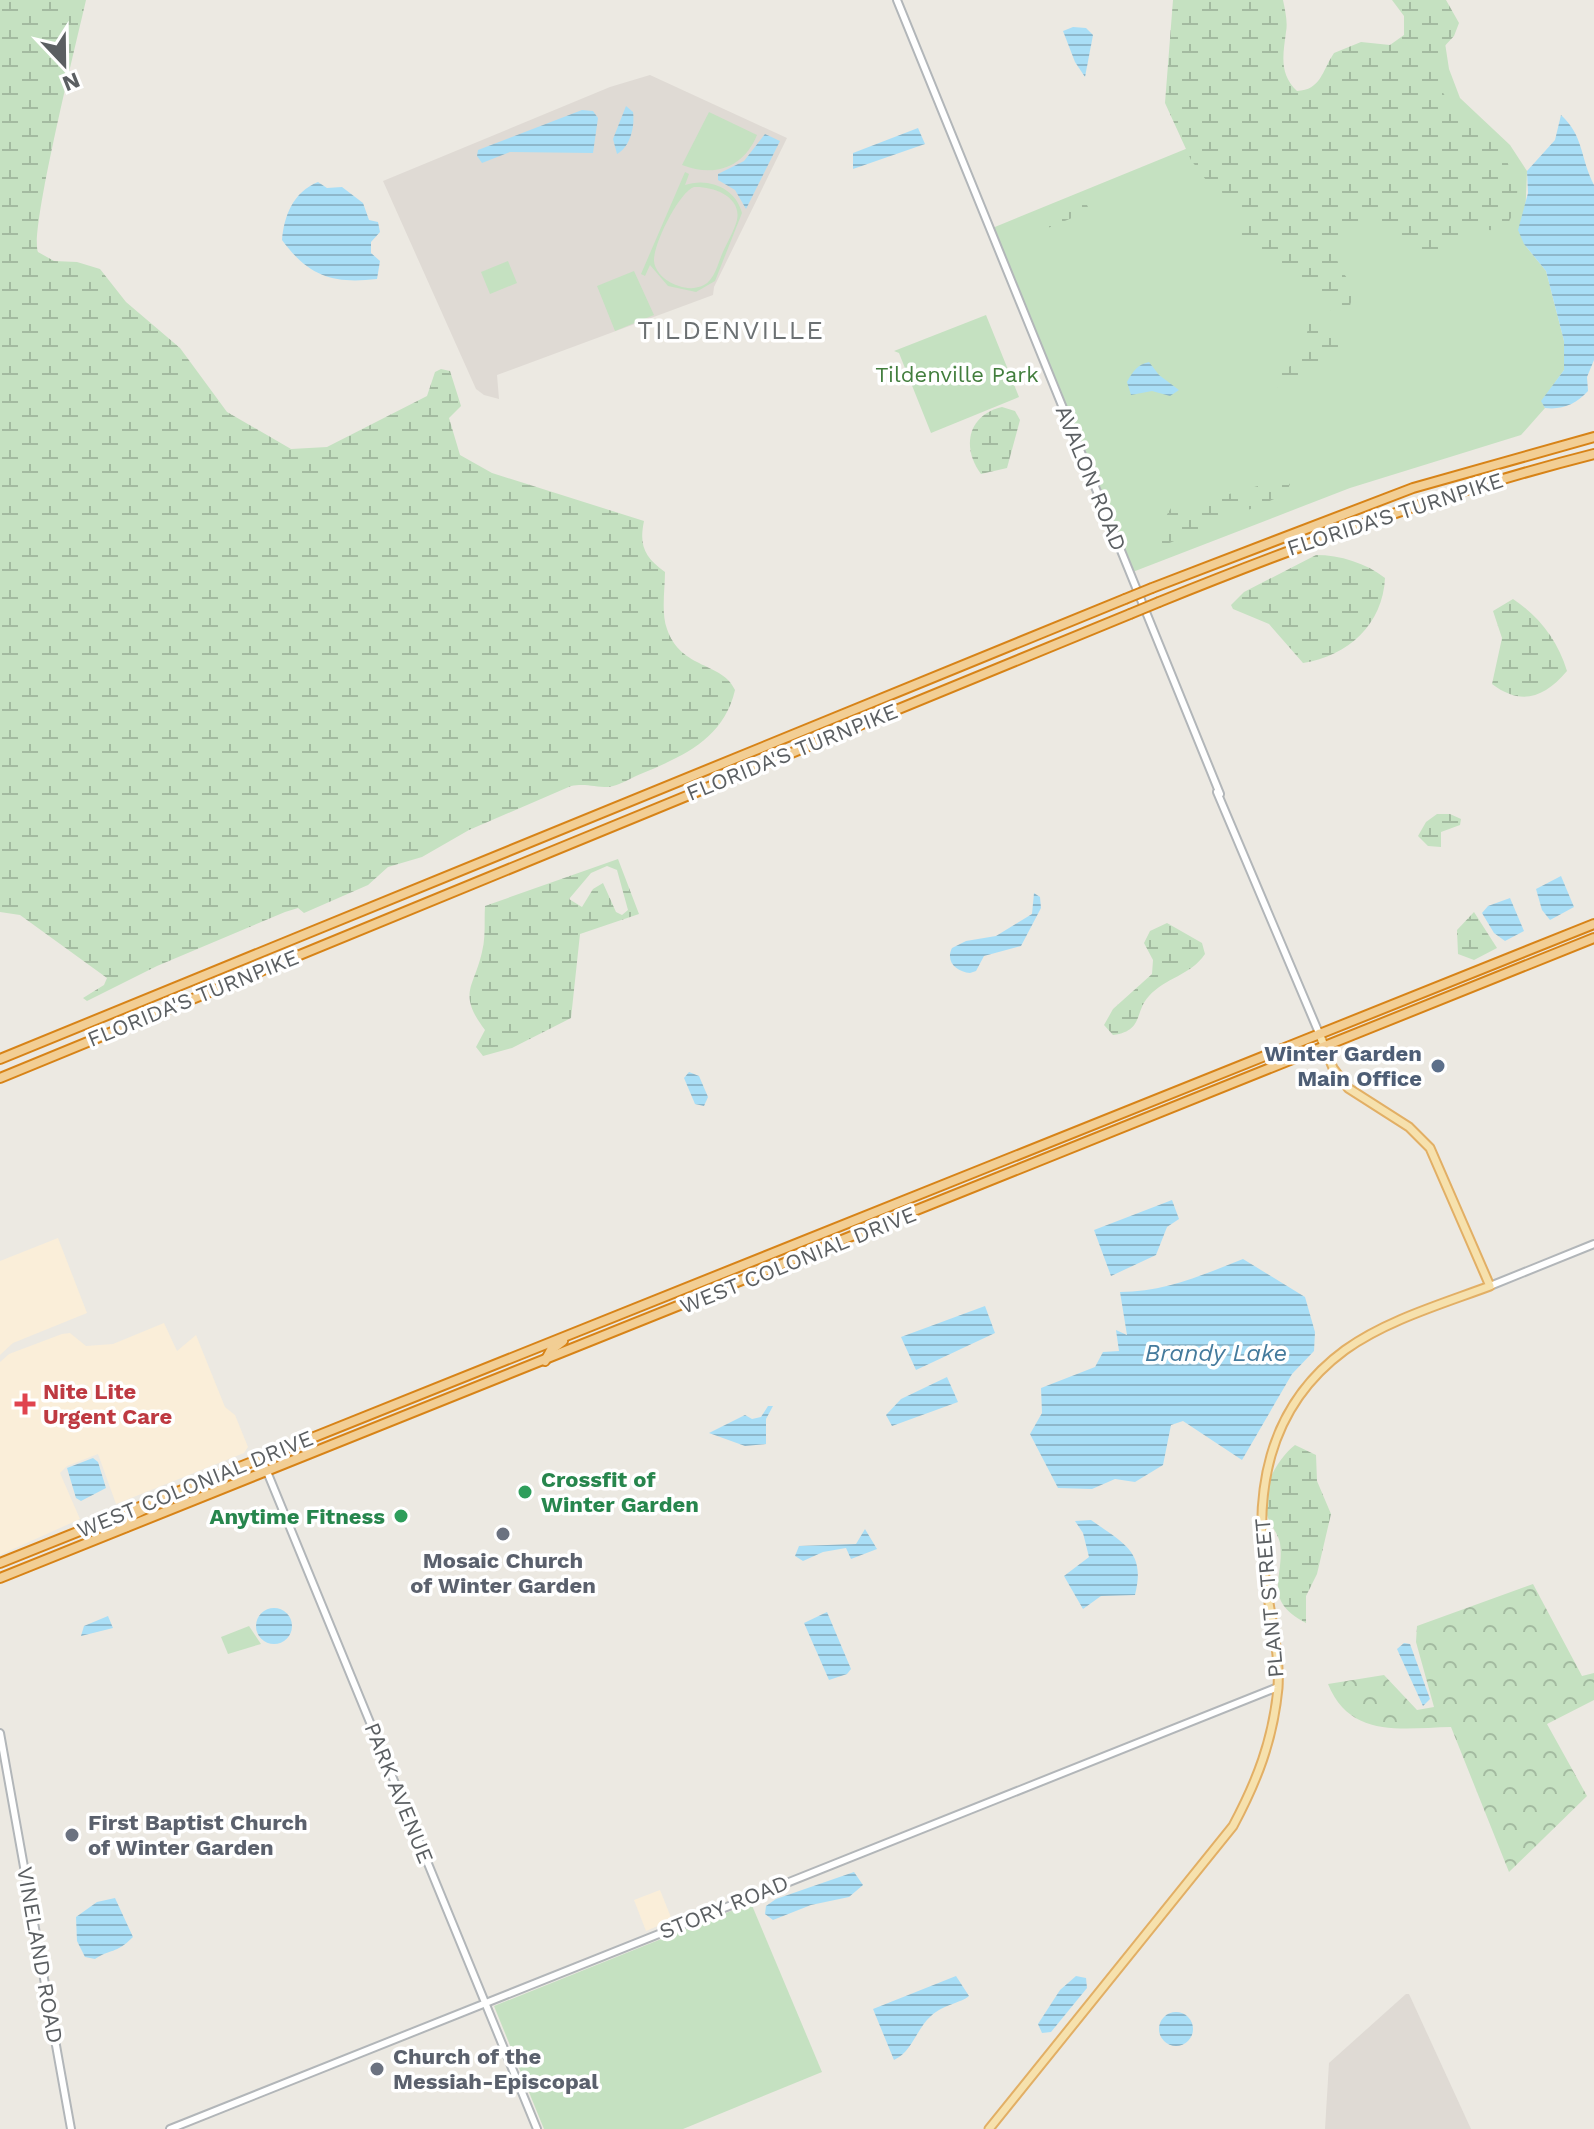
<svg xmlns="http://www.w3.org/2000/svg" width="1594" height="2129" viewBox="0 0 1594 2129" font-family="'Work Sans',sans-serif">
<defs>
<pattern id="forest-crowns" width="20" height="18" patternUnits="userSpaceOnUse" patternTransform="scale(2)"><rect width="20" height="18" fill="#c5e1c1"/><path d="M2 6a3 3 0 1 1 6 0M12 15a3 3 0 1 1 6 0" fill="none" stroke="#a3baa0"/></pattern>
<pattern id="wetland-marsh" width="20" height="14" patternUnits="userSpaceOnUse" patternTransform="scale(2)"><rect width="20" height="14" fill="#c5e1c1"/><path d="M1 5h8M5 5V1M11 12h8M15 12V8" fill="none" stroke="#a3baa0"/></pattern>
<pattern id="water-rules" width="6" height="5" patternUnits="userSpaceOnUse" patternTransform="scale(2)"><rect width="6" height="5" fill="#a9def6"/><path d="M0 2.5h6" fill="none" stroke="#8db7cb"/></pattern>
</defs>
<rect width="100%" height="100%" fill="#ece9e2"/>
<g fill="#faeed9">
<path d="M58 1238 87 1313 13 1343 0 1355V1261Z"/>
<path d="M164 1323 177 1351 196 1335 225 1407 235 1415 248 1447 244 1453 116 1504 98 1454 67 1466 60 1473 80 1519 0 1555V1362L9 1354 62 1334 70 1333 86 1346 113 1344Z"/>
<path d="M660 1890 672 1920 646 1931 634 1900Z"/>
</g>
<g fill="#dfdad4">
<path d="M650 75 787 138 714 287 713 295 497 375 499 399 484 395 476 389 383 181 610 87Z"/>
<path d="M1406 1994H1409L1471 2129H1325L1329 2063Z"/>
</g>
<g fill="#c5e1c1" fill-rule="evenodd">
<path d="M1445 43 1449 69 1460 98 1510 145 1527 171 1524 244 1546 271 1564 341V370L1542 401 1545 408 1521 435 1350 488 1130 573 990 229Z"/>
<path d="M709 112 757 135C744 167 715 178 682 165Z"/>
<path d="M685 172 689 174 685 185C708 177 736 188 742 213L715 281 696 292 668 286 650 265 645 276 641 274ZM694 187C712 186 742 196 737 220 734 231 727 243 722 254 718 264 714 280 704 285 696 289 687 289 679 286 668 283 655 273 654 261 653 245 679 192 694 187Z"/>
<path d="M508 261 517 283 490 294 481 272Z"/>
<path d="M634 271 654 315 615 331 597 286Z"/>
<path d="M986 315 1019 397 931 433 899 353 894 351Z"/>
<path d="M249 1626 261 1644 228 1654 221 1637Z"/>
<path d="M751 1903 822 2072 683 2129H544L494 2006Z"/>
</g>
<path fill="url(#forest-crowns)" d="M1533 1584 1582 1676 1594 1673V1700L1547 1724 1587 1796 1509 1872 1451 1727C1403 1728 1350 1739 1328 1684L1384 1675 1417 1710 1434 1707 1416 1642 1417 1626Z"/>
<g fill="url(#wetland-marsh)" fill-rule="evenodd">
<path d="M0 0H86C78 36 29 232 38 252L54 261 77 262 100 269 126 302 180 348 227 412 291 449 327 447 427 396 435 372 441 369 450 371 461 406 449 418 460 455 492 473 644 521C639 545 644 557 665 572 665 589 661 613 667 629 681 670 723 662 735 690 724 738 684 756 643 773 632 777 619 786 608 787 594 787 585 783 571 786L469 830 422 857 388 867 368 885 304 913 298 908 285 912 157 966 87 1001 83 998 104 985 107 978 20 915 0 912Z"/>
<path d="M1173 0H1283C1285 10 1288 22 1286 32 1283 55 1279 74 1297 91 1321 90 1322 71 1334 53L1361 42 1390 45 1404 35V16L1392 0H1446L1459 23 1454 36 1440 51C1431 112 1464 104 1495 137 1506 148 1508 164 1511 177L1518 182 1516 208 1504 231 1473 229 1447 250 1421 258 1415 244 1389 238 1368 224 1334 246 1339 267 1355 289 1345 322 1278 266 1240 241 1238 231 1243 209 1206 180 1191 160 1165 103Z"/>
<path d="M1085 201 1088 207 1084 213 1043 230 1040 228 1036 222Z"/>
<path d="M1310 320 1345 341 1349 354C1332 360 1309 372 1300 389L1280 390 1274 382 1278 375 1301 358Z"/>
<path d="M1002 407 1015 411 1020 420 1007 468 981 474C961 447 968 415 1002 407Z"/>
<path d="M1279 480 1290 484 1286 494 1160 547C1159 530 1165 513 1177 501L1190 505Z"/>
<path d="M1316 555C1340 555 1366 563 1385 578 1383 624 1348 656 1303 663L1269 624 1233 609 1231 605 1244 592Z"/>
<path d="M1513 599C1539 616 1558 641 1567 671 1544 698 1521 706 1492 684L1502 638 1493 611Z"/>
<path d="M1437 814H1450L1461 819 1460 825 1441 832V847L1428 846 1418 836 1426 822Z"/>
<path d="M618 859 639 914 580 934 571 1018 512 1048 483 1056 476 1047 485 1030C457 993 474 988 482 952 486 937 484 920 485 906ZM607 866 617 870 628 910 622 915 616 912 603 883 593 889 582 907 569 899 591 873Z"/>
<path d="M1474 912 1497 948 1474 960 1458 954 1457 930Z"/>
<path d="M1167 923 1202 943 1205 954C1191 975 1165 978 1149 996 1134 1012 1144 1031 1113 1035L1104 1025 1113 1009 1152 974 1153 960 1144 943 1150 931Z"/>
<path d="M1295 1445 1316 1455 1317 1481 1331 1514 1317 1574 1306 1596V1623C1261 1599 1285 1578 1280 1543 1278 1533 1270 1525 1267 1515 1259 1491 1277 1459 1295 1445Z"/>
</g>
<g fill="url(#water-rules)">
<path d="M1073 27 1086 28 1093 35 1085 77 1075 62 1063 31Z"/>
<path d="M626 106 633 112C635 127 630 147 617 154L613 139Z"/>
<path d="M582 110 593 111 598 118 593 153 510 152 482 163 477 156 478 150Z"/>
<path d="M1561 115C1584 136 1580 158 1594 185V360L1587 377 1588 391C1576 404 1563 410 1545 408L1541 401 1564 370V341L1546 271 1524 244 1518 230 1528 193 1527 171 1555 140Z"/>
<path d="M918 128 925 144 853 169V153Z"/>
<path d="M765 134 780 141 746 209 735 190 718 180V174L744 161Z"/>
<path d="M318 182 327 188 342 187 363 203 369 220 378 222 380 232 371 242V253L380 261 377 279C334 284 309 277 282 240 284 216 293 192 318 182Z"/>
<path d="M1149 362 1159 375 1179 390 1170 396 1152 391 1131 395 1127 382C1133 371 1137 365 1149 362Z"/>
<path d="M1561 876 1574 907 1550 920 1542 910 1536 889Z"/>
<path d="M1034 893 1040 897 1041 908 1021 946 984 956 976 971 970 973C957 972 945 962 952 948L966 941 996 936 1032 914Z"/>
<path d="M1510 898 1524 931 1505 941 1494 933 1482 913 1488 906Z"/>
<path d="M689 1072 699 1076 708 1097 704 1106 695 1104 684 1078Z"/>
<path d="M1172 1200 1179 1219 1167 1227 1156 1255 1111 1276 1094 1230Z"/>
<path d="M1243 1259 1305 1297 1315 1332 1314 1351 1292 1374 1242 1460 1183 1421 1171 1425 1163 1465 1135 1482 1115 1479 1092 1489 1058 1488 1030 1434 1042 1413 1041 1388 1095 1367 1103 1352 1119 1351 1116 1330 1127 1335 1120 1292C1164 1292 1203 1275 1243 1259Z"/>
<path d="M985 1306 995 1333 916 1370 901 1337Z"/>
<path d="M947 1377 958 1402 892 1426 886 1415 901 1399Z"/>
<path d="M768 1406H773L766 1419V1444L745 1446 709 1433 745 1415 752 1419 761 1417Z"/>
<path d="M93 1458 98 1462 106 1488 81 1501 76 1498 67 1468Z"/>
<path d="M1091 1520C1124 1544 1146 1551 1135 1595L1101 1596 1083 1609 1064 1576 1089 1557 1083 1533 1075 1521Z"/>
<path d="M865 1529 877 1549 851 1559 846 1548 823 1552 803 1561 795 1556 799 1546 856 1544Z"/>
<circle cx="274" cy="1626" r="18"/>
<path d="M827 1612 851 1669 847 1674 829 1680 804 1623Z"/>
<path d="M108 1616 113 1628 81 1636 84 1626Z"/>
<path d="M1404 1643 1410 1644 1430 1699 1423 1706 1397 1649Z"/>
<path d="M854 1872 863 1885 849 1897 811 1905 773 1920 765 1914 766 1906 776 1899Z"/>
<path d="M115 1898 133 1937C115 1955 111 1948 95 1959L85 1957 77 1941 76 1917 97 1902Z"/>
<path d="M956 1976 969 1996C961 2003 944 2004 931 2016 916 2029 913 2051 894 2060L873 2009Z"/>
<path d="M1076 1976 1086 1978 1087 1988 1051 2032 1042 2033 1038 2024 1060 1990Z"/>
<circle cx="1176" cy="2029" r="17"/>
</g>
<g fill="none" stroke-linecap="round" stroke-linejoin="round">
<defs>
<g id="secondary">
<path d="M897 0 1220 794"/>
<path d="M1217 792 1319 1033"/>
<path d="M1490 1286 1594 1244"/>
<path d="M261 1457 537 2129"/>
<path d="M0 1733 71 2129"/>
<path d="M170 2129 1278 1687"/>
</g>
<path id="primary" d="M989 2129 1233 1826C1257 1781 1273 1740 1278 1688 1280 1655 1271 1618 1266 1585 1253 1495 1266 1408 1345 1350 1387 1320 1442 1304 1490 1286L1430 1148 1409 1127 1348 1088 1333 1068 1319 1033"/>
<g id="highway">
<path d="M1152 588 1413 488 1594 437"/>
<path d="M1159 602C1302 544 1444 492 1594 454"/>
<path d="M0 1059 1125 599"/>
<path d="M0 1078 1130 614"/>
<path d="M545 1361 551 1350 563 1341"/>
<path d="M126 1527 131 1516 145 1509"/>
<path d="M0 1563 1594 924"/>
<path d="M0 1578 1594 938"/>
</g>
</defs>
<use href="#secondary" stroke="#b2b6b9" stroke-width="10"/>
<use href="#primary" stroke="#e2af65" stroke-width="11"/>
<use href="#highway" stroke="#d78317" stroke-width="12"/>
<use href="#secondary" stroke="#fff" stroke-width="6"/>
<use href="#primary" stroke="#f6e1ad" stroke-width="7"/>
<use href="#highway" stroke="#f2ce94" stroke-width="8"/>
<defs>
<g id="highway-bridge">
<path d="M1125 599 1152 588"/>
<path d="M1130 614 1159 602"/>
</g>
</defs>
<use href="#highway-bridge" stroke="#d78317" stroke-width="12" stroke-linecap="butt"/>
<use href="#highway-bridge" stroke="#f2ce94" stroke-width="8"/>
</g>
<circle fill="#5c6f8a" stroke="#fff" stroke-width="3" cx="1438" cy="1066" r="8"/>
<path fill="#e0444e" stroke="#fff" stroke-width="3" d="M21 1392h8v8h8v8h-8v8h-8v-8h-8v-8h8z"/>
<g fill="#2e9e5b" stroke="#fff" stroke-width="3">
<circle cx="525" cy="1492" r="8"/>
<circle cx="401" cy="1516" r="8"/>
</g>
<g fill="#6b7280" stroke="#fff" stroke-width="3">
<circle cx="503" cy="1534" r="8"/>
<circle cx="72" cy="1835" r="8"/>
<circle cx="377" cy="2069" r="8"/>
</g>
<g text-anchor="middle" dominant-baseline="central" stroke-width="7" stroke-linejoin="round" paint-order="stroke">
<g font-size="22" fill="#427e3d" stroke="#fff">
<text x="957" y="374">Tildenville Park</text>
</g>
<g font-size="22" fill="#5b5f62" stroke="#fff">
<text transform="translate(1091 478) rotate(68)">AVALON ROAD</text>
<text transform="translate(1395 514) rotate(-18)">FLORIDA'S TURNPIKE</text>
<text transform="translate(792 752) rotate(-22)">FLORIDA'S TURNPIKE</text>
<text transform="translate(193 998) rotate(-22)">FLORIDA'S TURNPIKE</text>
<text transform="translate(798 1260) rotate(-22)">WEST COLONIAL DRIVE</text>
<text transform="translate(195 1484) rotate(-22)">WEST COLONIAL DRIVE</text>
<text transform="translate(1269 1598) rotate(-95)">PLANT STREET</text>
<text transform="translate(399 1793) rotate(68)">PARK AVENUE</text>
<text transform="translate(724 1907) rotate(-22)">STORY ROAD</text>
<text transform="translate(40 1955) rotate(80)">VINELAND ROAD</text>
</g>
<g font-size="22" font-weight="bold" fill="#4e5e75" stroke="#fff" text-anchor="end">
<text x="1422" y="1053">Winter Garden<tspan x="1422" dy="25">Main Office</tspan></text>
</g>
<g font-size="22" font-weight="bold" fill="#be3a42" stroke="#fff" text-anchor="start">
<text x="43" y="1391">Nite Lite<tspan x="43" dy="25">Urgent Care</tspan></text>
</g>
<g font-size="22" font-weight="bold" fill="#27864d" stroke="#fff" text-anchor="start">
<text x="541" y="1479">Crossfit of<tspan x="541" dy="25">Winter Garden</tspan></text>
<text x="385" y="1516" text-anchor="end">Anytime Fitness</text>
</g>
<g font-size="22" font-weight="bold" fill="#5b616d" stroke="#fff" text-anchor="start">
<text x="503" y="1560" text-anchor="middle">Mosaic Church<tspan x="503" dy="25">of Winter Garden</tspan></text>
<text x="88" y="1822">First Baptist Church<tspan x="88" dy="25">of Winter Garden</tspan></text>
<text x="393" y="2056">Church of the<tspan x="393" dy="25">Messiah-Episcopal</tspan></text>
</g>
<g font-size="24" font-style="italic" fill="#457b9d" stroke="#fff">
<text x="1216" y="1353">Brandy Lake</text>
</g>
<g font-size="26" letter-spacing="2" fill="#6c7173" stroke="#fff">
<text x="731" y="330">TILDENVILLE</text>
</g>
</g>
<g transform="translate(64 64) rotate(158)" stroke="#ffffff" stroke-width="6" paint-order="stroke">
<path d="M0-6L14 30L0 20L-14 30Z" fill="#5b5f62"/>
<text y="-12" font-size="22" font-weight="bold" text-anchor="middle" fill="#5b5f62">N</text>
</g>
</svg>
